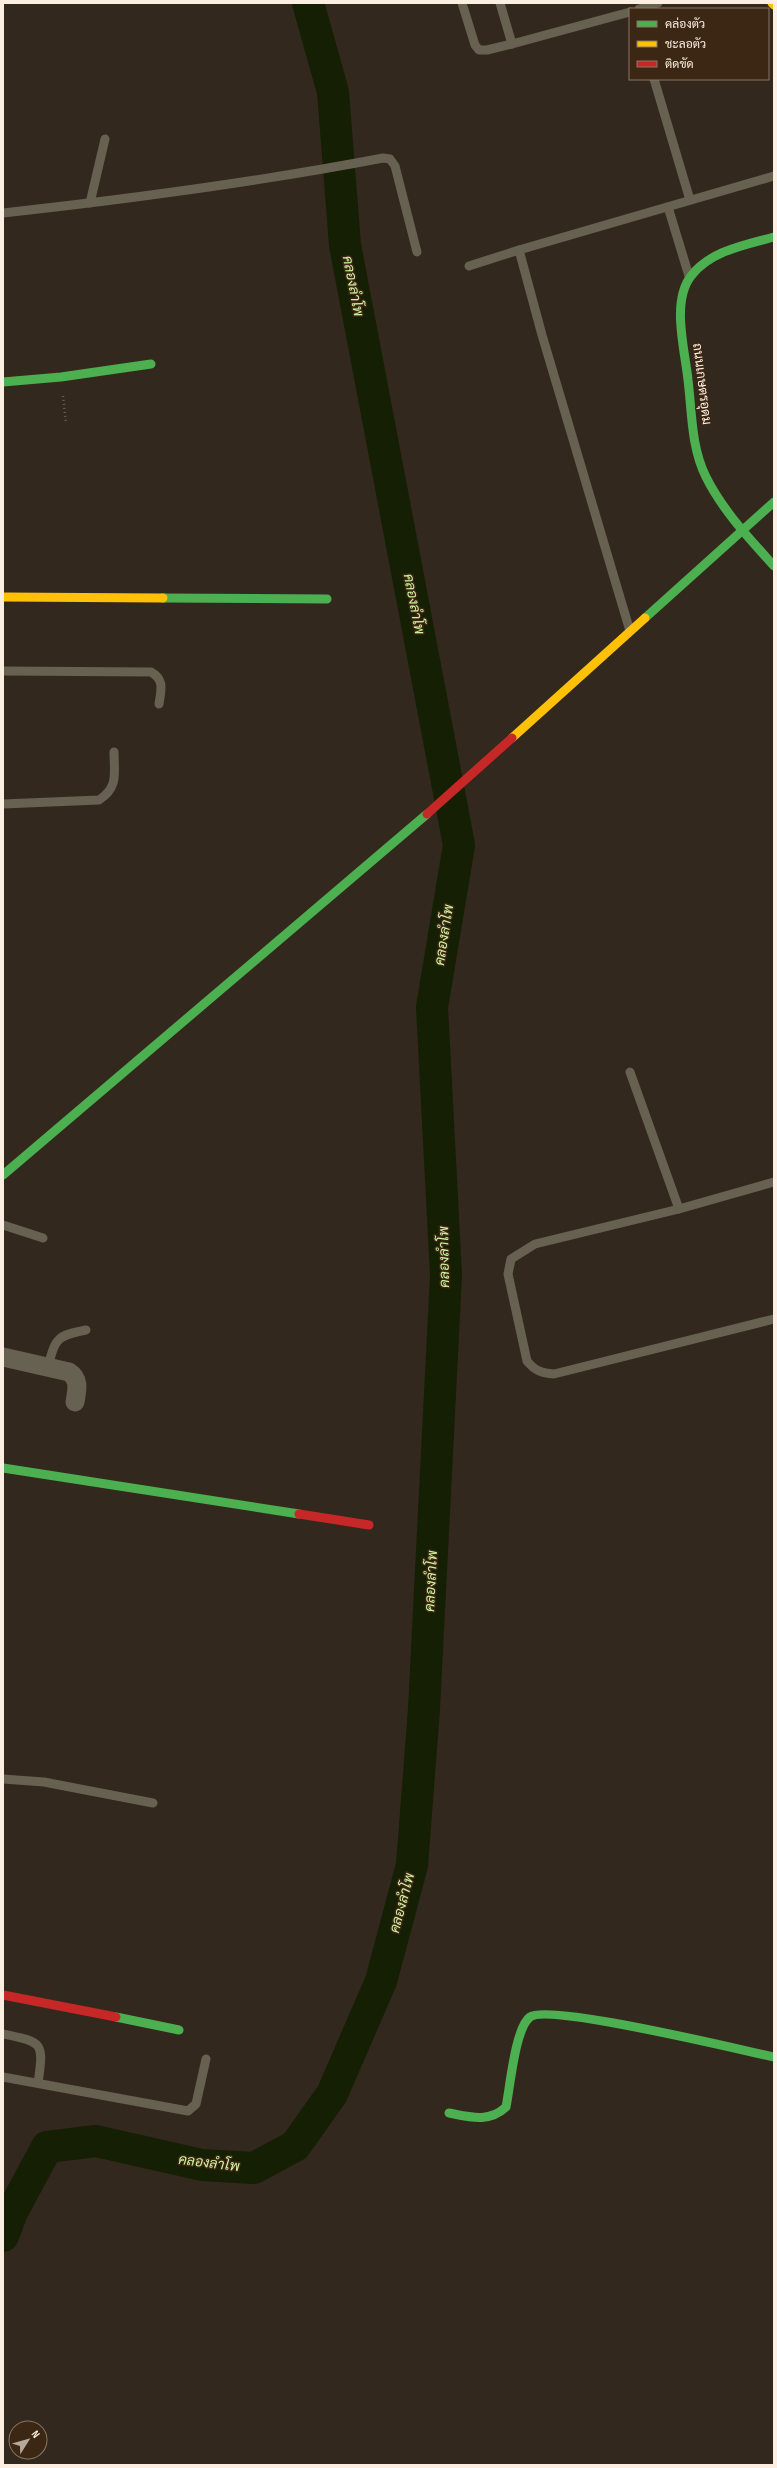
<svg xmlns="http://www.w3.org/2000/svg" width="777" height="2468" viewBox="0 0 777 2468" font-family="'Sofia Sans Condensed',Sarabun,sans-serif">
<rect width="100%" height="100%" fill="#33281d"/>
<g fill="none" stroke-linecap="round" stroke-linejoin="round">
<path stroke="#151f04" stroke-width="32" d="M3 2236 12 2212 47 2147 96 2141 202 2165 254 2168 295 2146 332 2094 381 1981 412 1865 424 1709 446 1275 432 1007 459 845 345 245 333 92 308 3"/>
<path stroke="#666053" stroke-width="2.5" stroke-dasharray="1 3" stroke-linecap="butt" d="M63 396 66 423"/>
<g stroke="#666151" stroke-width="9">
<path d="M462 3 475 45 479 50H487L512 44"/>
<path d="M500 3 512 44 630 12"/>
<path d="M639 9 658 3"/>
<path d="M654 79 690 200"/>
<path d="M90 203 105 139"/>
<path d="M668 207 689 276"/>
<path d="M3 213C130 199 258 182 383 158L390 159 395 166 417 252"/>
<path d="M519 250 774 176"/>
<path d="M469 266 519 250 542 335 630 631"/>
<path d="M3 671 151 672C165 680 161 690 159 704"/>
<path d="M3 804 99 800C119 787 114 773 114 752"/>
<path d="M630 1072 679 1209 774 1182"/>
<path d="M679 1209 535 1244 511 1259 508 1274 527 1361C535 1371 542 1373 554 1374L774 1319"/>
<path d="M3 1225 43 1238"/>
<path d="M48 1366C56 1338 56 1336 86 1330"/>
<path d="M3 1779 44 1782 153 1803"/>
<path d="M3 2034C43 2042 44 2042 38 2083"/>
<path d="M3 2077 188 2111 196 2104 206 2059"/>
</g>
<path stroke="#666151" stroke-width="19" d="M3 1357 69 1372C80 1379 77 1390 75 1402"/>
<g stroke="#4caf50" stroke-width="9">
<path d="M774 237C745 245 710 251 691 276 671 302 685 350 688 380 692 412 691 447 706 477 723 511 749 538 774 566"/>
<path d="M3 382 61 377 151 364"/>
<path d="M163 598 327 599"/>
<path d="M645 618 774 502"/>
<path d="M3 1175 427 814"/>
<path d="M3 1468 299 1514"/>
<path d="M116 2017 179 2030"/>
<path d="M449 2113C470 2117 489 2123 506 2107 510 2088 515 2028 530 2017 548 2003 741 2050 774 2057"/>
</g>
<g stroke="#ffc107" stroke-width="9">
<path d="M772 3 774 5"/>
<path d="M3 597 163 598"/>
<path d="M512 738 645 618"/>
</g>
<g stroke="#c62828" stroke-width="9">
<path d="M427 814 512 738"/>
<path d="M299 1514 369 1525"/>
<path d="M3 1995 116 2017"/>
</g>
</g>
<g text-anchor="middle" dominant-baseline="central" stroke-width="3" stroke-linejoin="round" paint-order="stroke">
<g font-size="13" fill="#fceee1" stroke="#3c2714">
<text transform="translate(702 384) rotate(83)">ถนนเกษตรอุดม</text>
</g>
<g font-size="14" font-style="italic" fill="#cef49e" stroke="#3c2714">
<text transform="translate(353 286) rotate(79)">คลองลำโพ</text>
<text transform="translate(414 604) rotate(79)">คลองลำโพ</text>
<text transform="translate(444 935) rotate(-81)">คลองลำโพ</text>
<text transform="translate(444 1257) rotate(-91)">คลองลำโพ</text>
<text transform="translate(431 1581) rotate(-87)">คลองลำโพ</text>
<text transform="translate(402 1903) rotate(-75)">คลองลำโพ</text>
<text transform="translate(209 2163) rotate(7)">คลองลำโพ</text>
</g>
</g>
<rect width="777" height="2468" fill="none" stroke="#fceee1" stroke-width="8"/>
<rect x="629" y="8" width="140" height="72" fill="#3c2714" stroke="#897766"/>
<rect x="637" y="21" width="20" height="6" fill="#4caf50" stroke="#897766"/>
<text x="665" y="28" font-size="12" fill="#fceee1">คล่องตัว</text>
<rect x="637" y="41" width="20" height="6" fill="#ffc107" stroke="#897766"/>
<text x="665" y="48" font-size="12" fill="#fceee1">ชะลอตัว</text>
<rect x="637" y="61" width="20" height="6" fill="#c62828" stroke="#897766"/>
<text x="665" y="68" font-size="12" fill="#fceee1">ติดขัด</text>
<g transform="translate(28 2440) rotate(53)"><circle r="19" fill="#3c2714" stroke="#897766"/>
<path d="M0-3L7 15L0 10L-7 15Z" fill="#b6a99c"/>
<text y="-6" font-size="11" font-weight="bold" text-anchor="middle" fill="#fceee1">N</text>
</g>
</svg>
